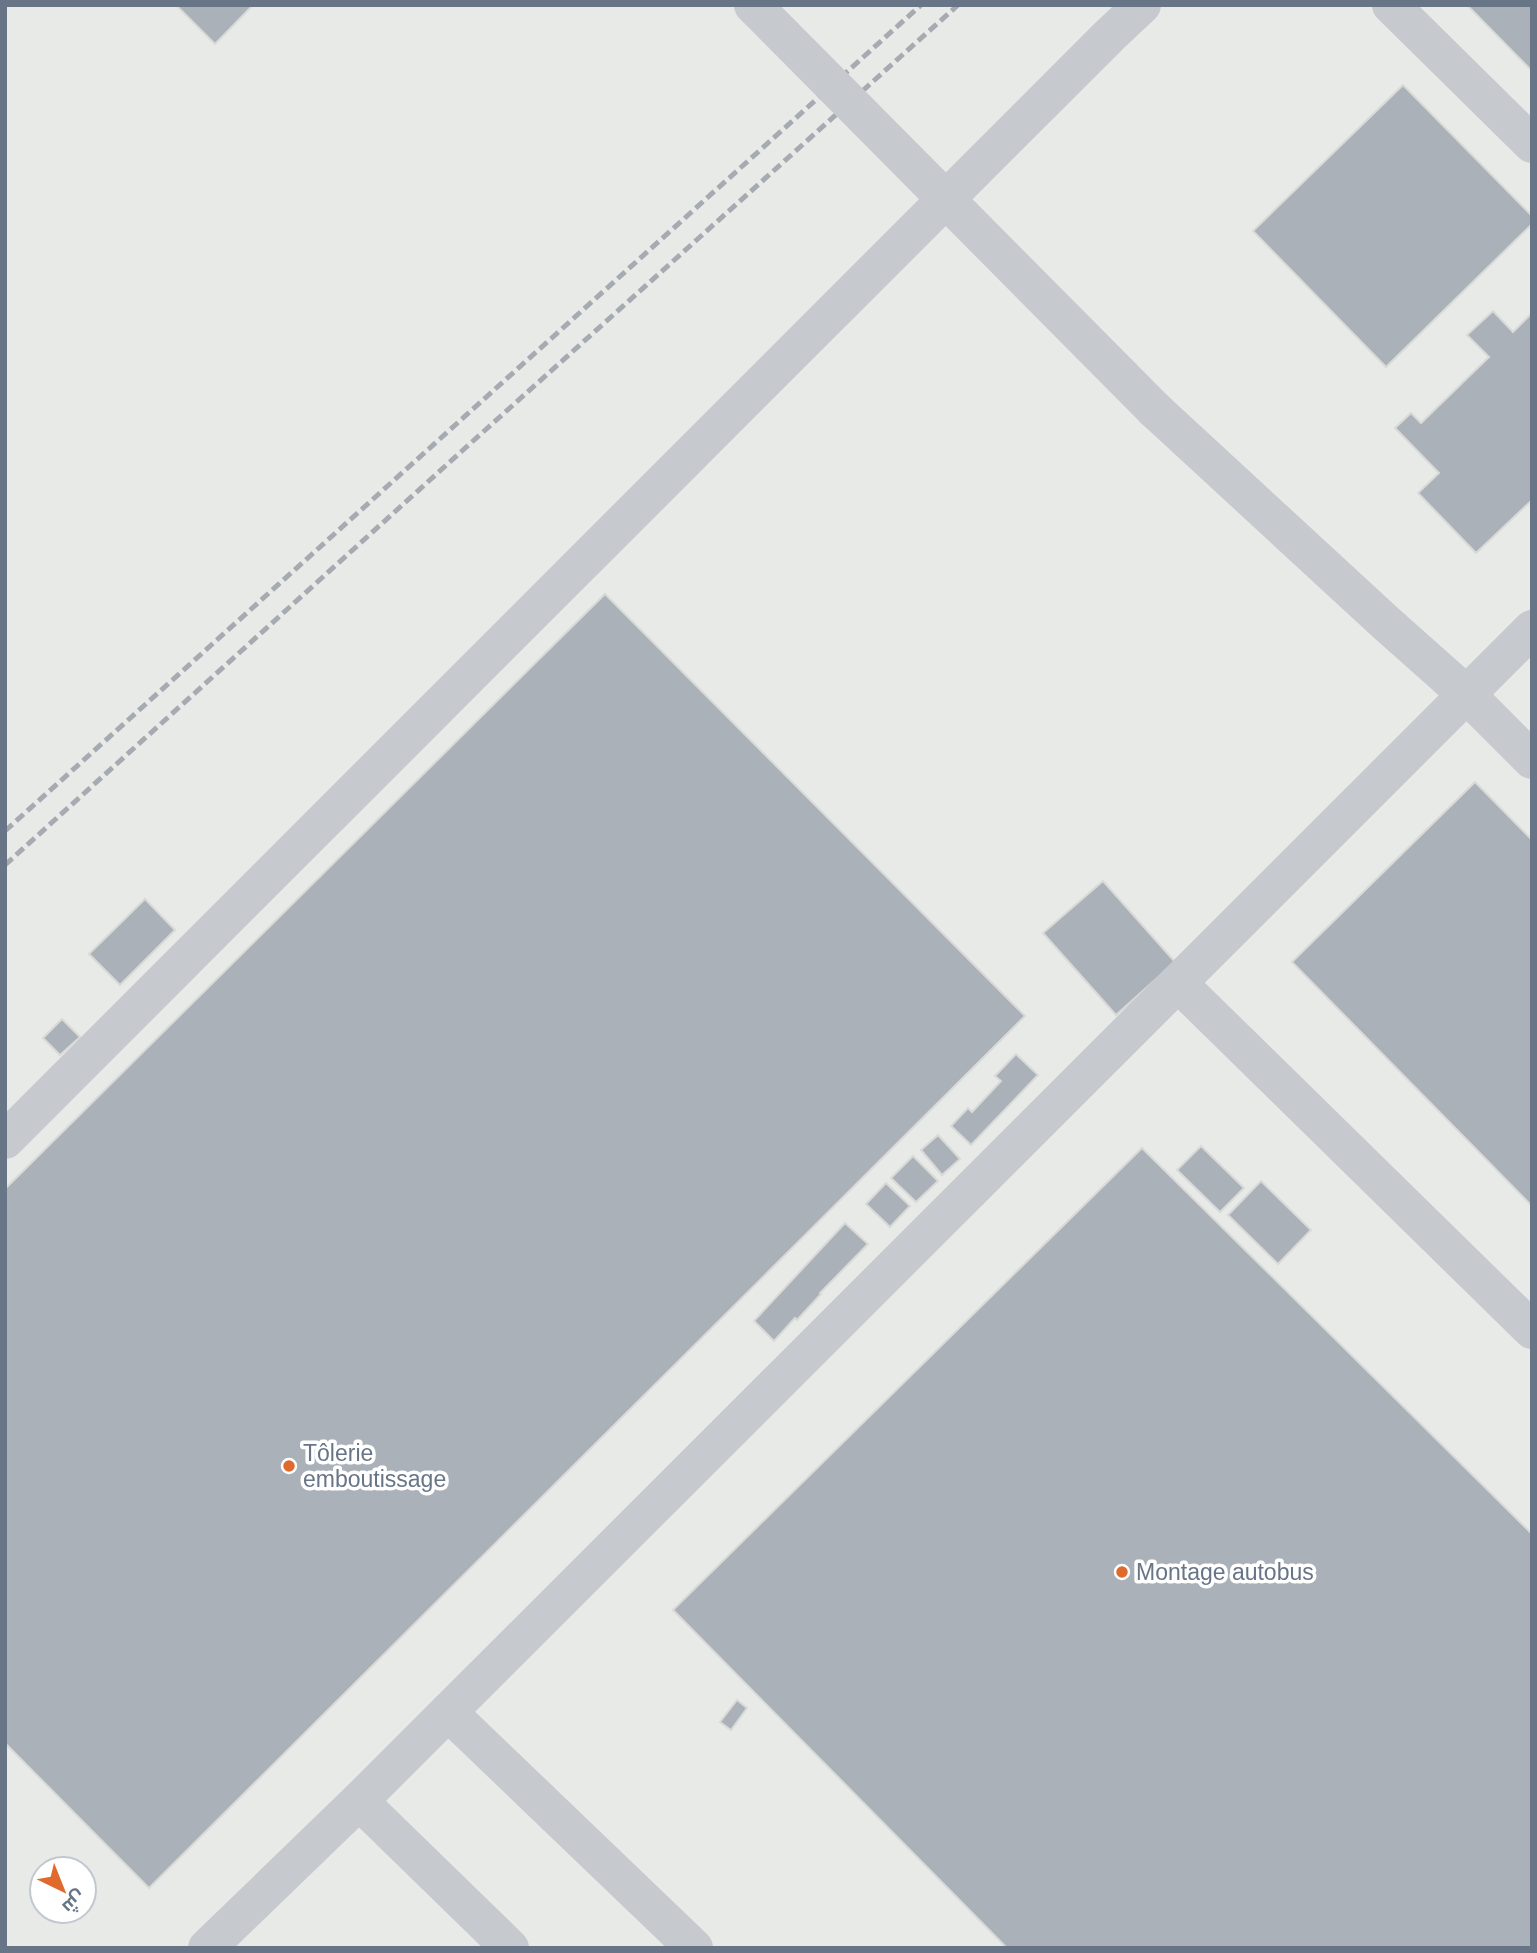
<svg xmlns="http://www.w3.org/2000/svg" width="1537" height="1953" viewBox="0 0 1537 1953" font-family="Arial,Cairo,sans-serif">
<rect width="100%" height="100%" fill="#f8f8f5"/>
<path fill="#e8eae8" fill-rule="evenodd" d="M5 5H1532V1948H5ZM42 1869H84V1911H42Z"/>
<g fill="#aab1b8" stroke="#d9dad7" stroke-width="2">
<path d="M176 5H253L215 44Z"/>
<path d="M1467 5H1532V71Z"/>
<path d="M1403 85 1532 216V224L1386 367 1253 231Z"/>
<path d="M1493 311 1513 332 1532 313V500L1476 553 1418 493 1439 473 1395 428 1411 413 1421 423 1489 357 1467 335Z"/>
<path d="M605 594 1025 1016 149 1888 5 1743V1189Z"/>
<path d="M1475 782 1532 840V1206L1292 962Z"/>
<path d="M1103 881 1175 962 1116 1015 1043 933Z"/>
<path d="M145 899 175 930 120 985 89 954Z"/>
<path d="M62 1019 80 1037 60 1055 43 1038Z"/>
<path d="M1016 1054 1038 1075 971 1145 951 1126 968 1108 972 1112 1001 1081 995 1076Z"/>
<path d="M938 1135 960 1159 942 1175 921 1150Z"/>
<path d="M1201 1146 1244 1188 1220 1212 1177 1170Z"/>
<path d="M1142 1148 1532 1534V1948H1007L673 1610Z"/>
<path d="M913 1156 938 1181 916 1202 891 1178Z"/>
<path d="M1261 1181 1311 1230 1278 1264 1228 1215Z"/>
<path d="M886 1183 910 1206 890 1227 866 1204Z"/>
<path d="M845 1223 868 1244 820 1293 821 1294 797 1320 795 1318 774 1341 754 1321Z"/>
<path d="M737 1700 747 1708 731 1730 720 1722Z"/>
</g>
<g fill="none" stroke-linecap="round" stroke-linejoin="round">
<g stroke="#c6c9cd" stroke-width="38">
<path d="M1391 5 1532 144"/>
<path d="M1155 410 1386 623 1467 695 1532 760"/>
<path d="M1179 984 1532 1330"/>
<path d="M5 1140 1109 36 1142 5"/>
<path d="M448 1712 694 1948"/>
<path d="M359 1801 510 1948"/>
<path d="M207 1948 359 1801 1532 629"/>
</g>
<g stroke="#a6abb2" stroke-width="5" stroke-dasharray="10 5" stroke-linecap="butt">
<path d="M5 831 921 5"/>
<path d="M5 865 463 450 958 5"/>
</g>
<path stroke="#c6c9cd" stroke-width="38" d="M753 5 1155 410"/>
</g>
<g fill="#e06a2d" stroke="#fff" stroke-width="2.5">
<circle cx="289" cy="1466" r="7"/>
<circle cx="1122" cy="1572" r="7"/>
</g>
<g text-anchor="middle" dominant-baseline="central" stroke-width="7" stroke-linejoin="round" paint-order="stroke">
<g font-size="23" fill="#677586" stroke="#fff" text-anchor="start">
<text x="303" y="1453">Tôlerie<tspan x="303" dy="26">emboutissage</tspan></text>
<text x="1136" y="1572">Montage autobus</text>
</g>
</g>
<rect width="1537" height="1953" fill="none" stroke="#677586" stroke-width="14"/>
<g transform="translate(63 1890) rotate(137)"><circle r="33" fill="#ffffff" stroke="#c2c8cf" stroke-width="2"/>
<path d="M0-5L12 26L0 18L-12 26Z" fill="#e06a2d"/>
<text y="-10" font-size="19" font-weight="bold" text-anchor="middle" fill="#677586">ش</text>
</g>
</svg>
